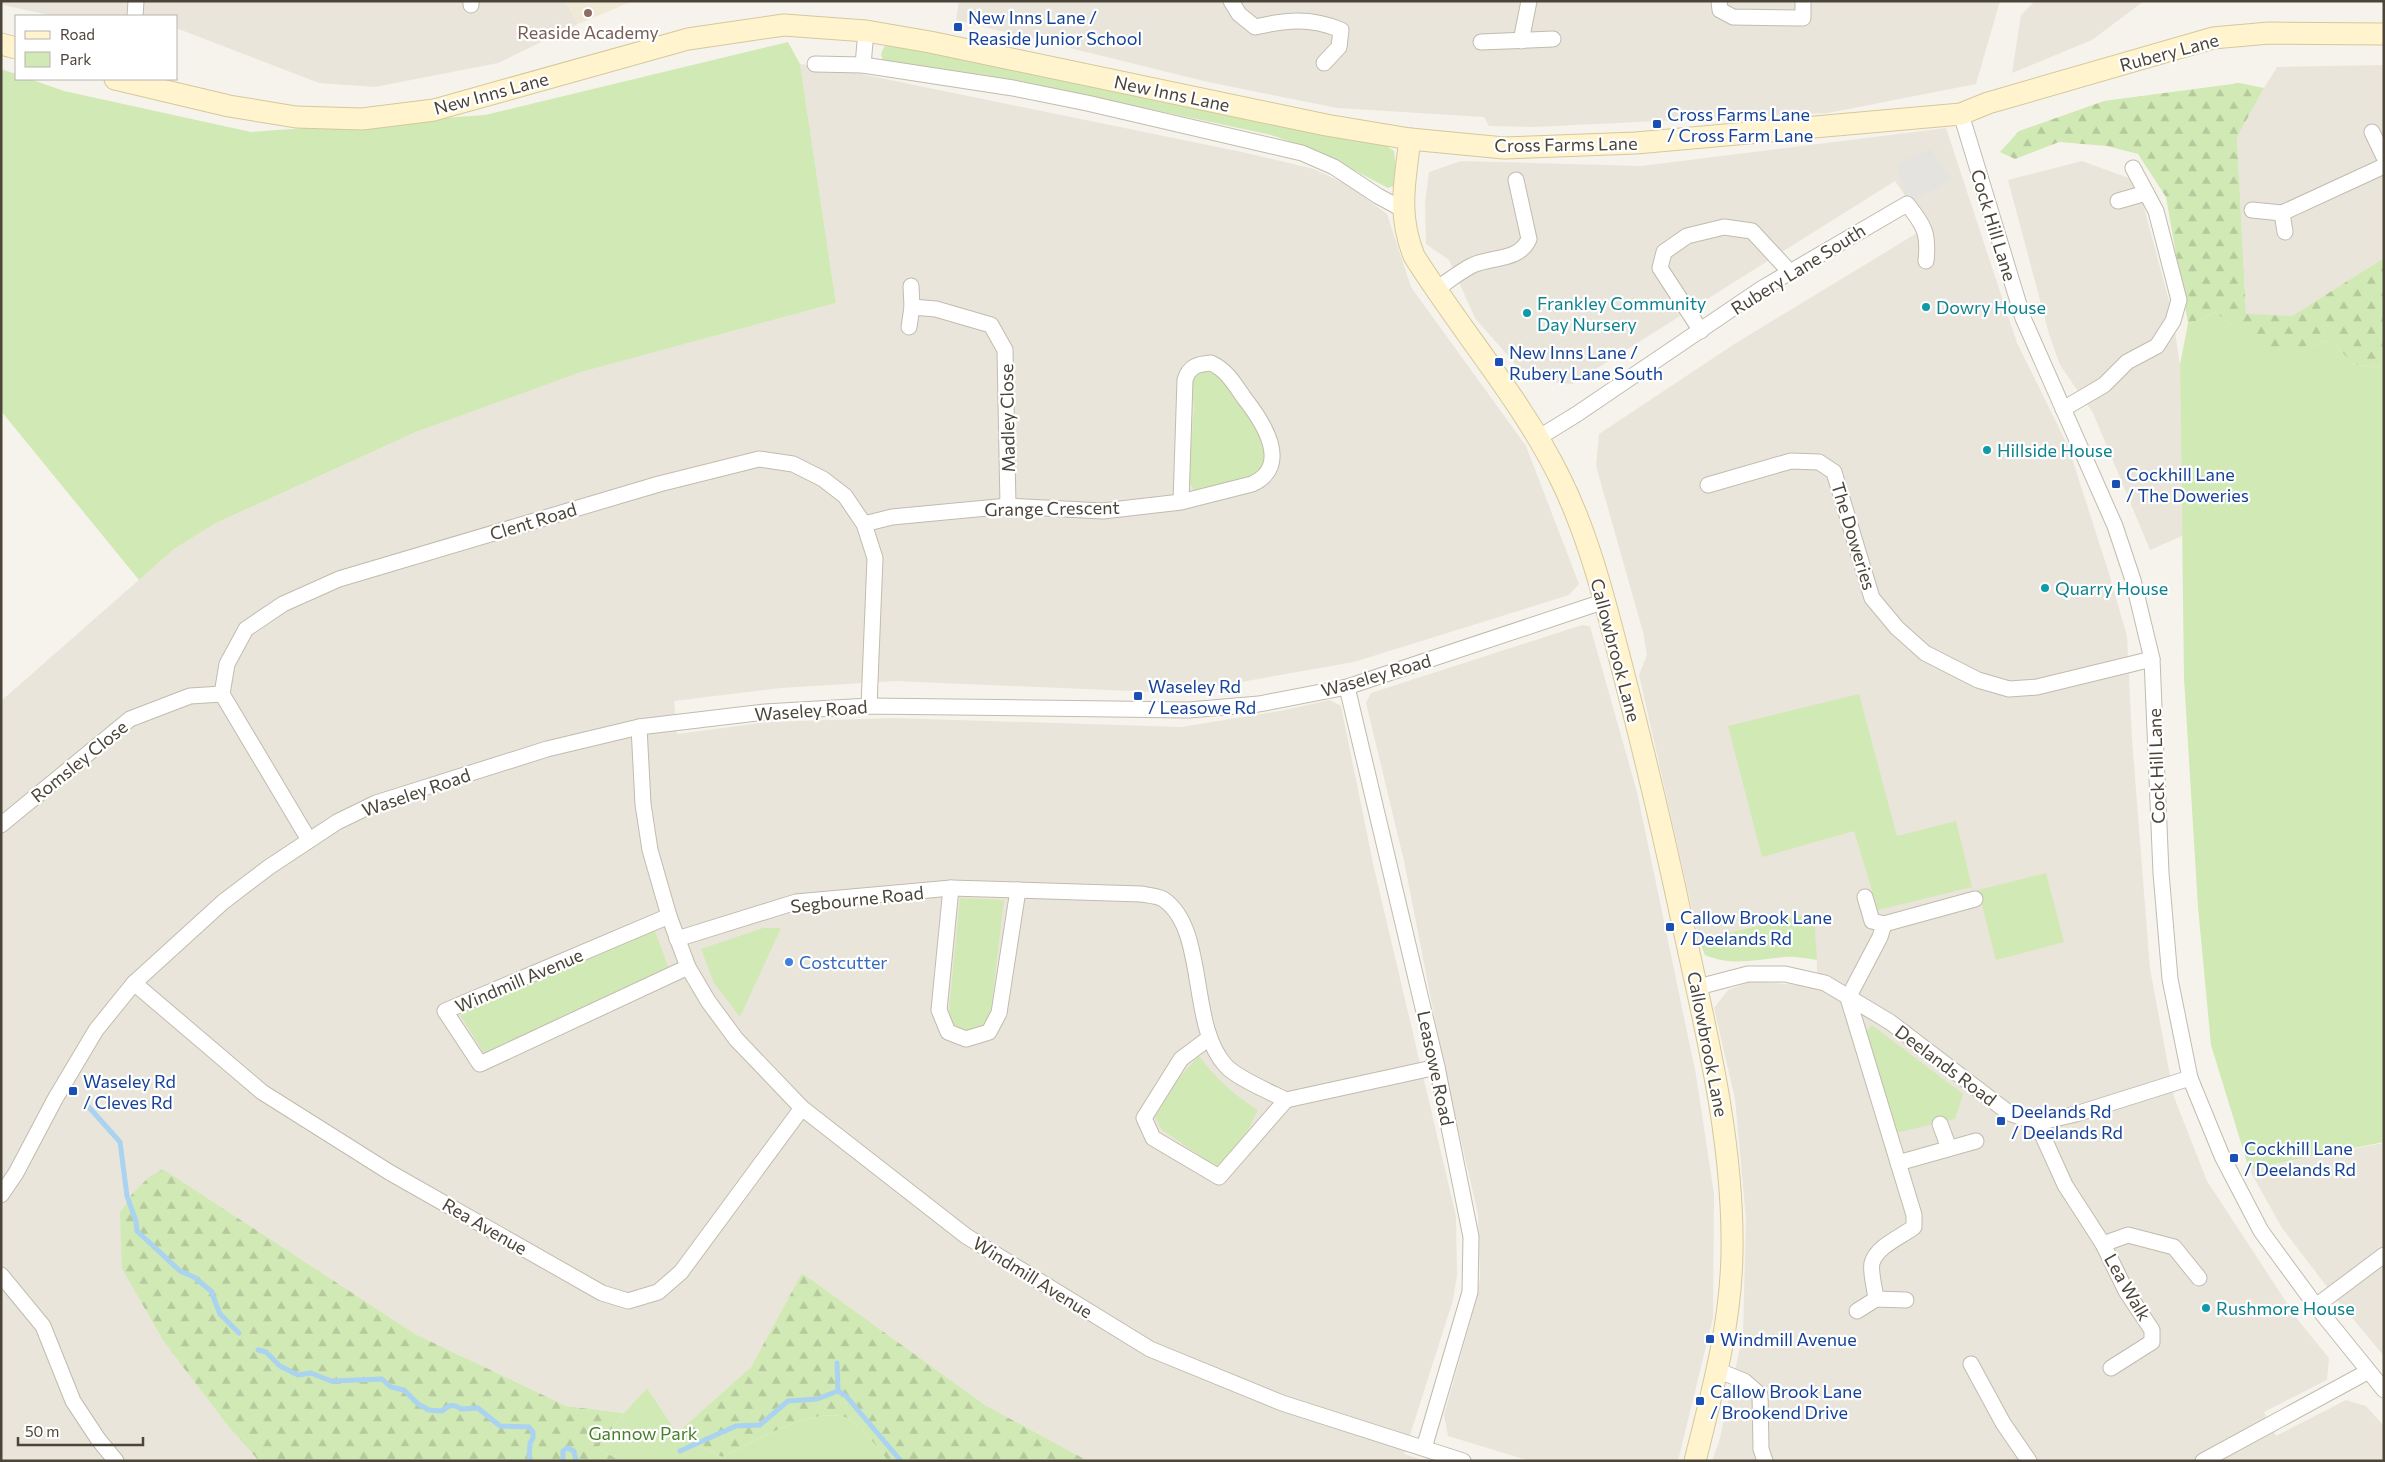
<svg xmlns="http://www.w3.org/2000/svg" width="2385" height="1462" viewBox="0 0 2385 1462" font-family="Commissioner,sans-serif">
<defs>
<pattern id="forest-firs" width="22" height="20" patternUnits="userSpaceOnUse" patternTransform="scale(1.25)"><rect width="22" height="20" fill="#d1e9b5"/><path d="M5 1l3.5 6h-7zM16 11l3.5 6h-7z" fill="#b5c99c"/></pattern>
</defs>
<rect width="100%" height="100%" fill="#f6f3ec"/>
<g fill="#eae5da">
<path d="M1 1H565L578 24 498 63 375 87 319 83 176 28V16H53L3 5Z"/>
<path d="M959 1H2000L1976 84 1828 113 1533 127 1489 126 1484 117 1337 108 1208 82 956 20Z"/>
<path d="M2035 1H2144L2092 40 2012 73 2021 15Z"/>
<path d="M800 64 861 74 1242 152 1314 169 1348 185 1387 214 1411 287 1526 446 1579 584 1569 595 1354 662 1178 693 896 681 781 688 674 701 677 734 768 722 894 718 1181 727 1280 711 1330 700 1341 706 1374 868 1456 1216 1457 1275 1453 1300 1404 1454 1425 1461H1088L985 1405 802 1273 751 1367 677 1433 647 1388 624 1413 566 1406 415 1334 163 1169 122 1269 164 1342 228 1426 259 1461H1V701L174 549 216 523 416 432 580 372 836 303Z"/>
<path d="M2384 65V258L2292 316 2246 315 2237 137 2264 88 2277 67Z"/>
<path d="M1946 128 2017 343 2068 446 2107 567 2127 636 2132 739 2150 969 2174 1097 2207 1181 2298 1320 2329 1358 2327 1380 2264 1412 2276 1436 2346 1400 2366 1406 2384 1426V1461H1712L1719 1442 1743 1334 1746 1219 1735 1099 1714 1008 1728 990 1752 981 1818 987 1814 912 1699 940 1639 675 1647 655 1643 632 1596 466 1599 434 1736 343 1927 227 1895 181 1572 384 1529 380 1475 318 1449 260 1426 244 1425 204 1429 172 1461 161 1641 166Z"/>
<path d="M2082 161 2137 181 2172 312 2180 365 2182 536 2150 550 2093 413 2060 365 2049 334 2008 180Z"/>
<path d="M1582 625 1590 626 1637 792 1696 1075 1714 1194 1713 1318 1678 1461H1530L1448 1436 1444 1415 1477 1298 1480 1277 1478 1214 1446 1076 1404 861 1366 703 1371 693Z"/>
<path d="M2384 1143V1356L2337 1300 2282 1228 2249 1169Z"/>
</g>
<path fill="#efe9d6" d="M565 1H633L578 24Z"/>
<g fill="#d1e9b5">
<path d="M788 42 800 64 836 303 581 372 416 432 216 523 174 549 139 580 1 411V69L16 74V79H30L64 91 251 132 485 115Z"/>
<path d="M892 44 1382 143 1394 151 1397 176 1393 186 1388 188 1318 151 1271 135 1015 80 883 62 881 54 884 47Z"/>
<path d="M2215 312 2244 335 2295 346H2312L2330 339 2354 365 2384 367V1142L2249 1169 2211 1045 2198 907 2184 678 2180 365 2188 323 2200 320Z"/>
<path d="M1208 368 1230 386 1268 444 1264 469 1238 484 1194 490 1189 482V473L1194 407 1191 379 1197 370Z"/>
<path d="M1859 694 1897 836 1956 821 1972 887 1878 910 1854 831 1762 857 1728 726Z"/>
<path d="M2046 873 2064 942 1996 960 1978 890Z"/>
<path d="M960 898 1004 900 992 1001 987 1027 973 1032 956 1031 948 1020Z"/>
<path d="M1814 912 1817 960C1807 959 1796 956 1786 957 1757 959 1733 967 1705 955L1699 940Z"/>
<path d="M763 928H781L740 1017 714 983 701 949Z"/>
<path d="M654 929 670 971 484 1053 460 1015Z"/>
<path d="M1872 1025 1963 1094 1955 1119 1896 1133 1865 1032Z"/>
<path d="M1199 1056C1216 1079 1234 1095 1258 1110L1241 1144 1218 1168 1162 1130 1155 1117 1179 1078Z"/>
<path d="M647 1388 677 1433 722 1457C754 1442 810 1407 845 1417 856 1420 881 1451 888 1461H620L598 1448 624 1413Z"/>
</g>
<g fill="url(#forest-firs)">
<path d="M2240 83 2264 88 2237 137 2246 314 2292 316 2384 258V367L2354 365 2330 339 2312 346 2266 349 2244 335 2215 312 2200 320 2188 323 2166 197 2138 154 2107 146 2059 142 2015 159 2000 152 2019 131 2104 101Z"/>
<path d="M163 1169 415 1334 566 1406 624 1413 598 1448 620 1461H259L228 1426 164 1342 122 1269 120 1213 132 1194 149 1177Z"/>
<path d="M802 1273 985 1405 1088 1461H888C881 1451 856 1420 845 1417 810 1407 754 1442 722 1457L677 1433 751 1367Z"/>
</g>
<path fill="#e5e3e0" d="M1930 149 1952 180 1907 204 1897 164Z"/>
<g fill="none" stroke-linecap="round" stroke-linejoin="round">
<g stroke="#aad2f1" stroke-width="5">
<path d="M86 1104 120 1142 127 1196 136 1221 137 1231 180 1271 194 1277 211 1291 220 1314 239 1333"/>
<path d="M258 1350 266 1352 280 1366 298 1375 311 1373 331 1381 382 1379 391 1387 404 1390 418 1404 429 1410 442 1411C449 1405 453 1403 461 1409L478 1408 500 1426 529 1427 533 1432V1438L530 1443 529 1461"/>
<path d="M837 1363 838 1391"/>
<path d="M680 1451 736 1426 760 1425 788 1401 817 1399 838 1391 846 1396 901 1461"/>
<path d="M563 1461V1451L567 1448 574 1451 576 1461"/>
</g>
<defs>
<g id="street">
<path d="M1231 1 1239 14 1255 27C1286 20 1310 17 1341 30L1339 47 1324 63"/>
<path d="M1719 1 1720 10 1733 17 1803 18V1"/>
<path d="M471 5V1"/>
<path d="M135 16 136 1"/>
<path d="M866 31 863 65 1013 88 1087 103 1302 153 1334 167 1378 196 1402 209"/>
<path d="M1521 41 1529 1"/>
<path d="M1481 42 1553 39"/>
<path d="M815 64 863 65"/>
<path d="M1961 114 2023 318 2115 526 2133 580 2152 659 2161 873 2170 979 2190 1078 2222 1156 2261 1231 2316 1306 2384 1390"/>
<path d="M2372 132 2384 157"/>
<path d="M2118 201 2146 193"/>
<path d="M2252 210 2282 213 2384 166"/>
<path d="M2282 213 2285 232"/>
<path d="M1435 290C1447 282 1458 273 1471 266 1490 256 1519 262 1529 239L1516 180"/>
<path d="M912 307 936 309 991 325 1005 350 1008 506"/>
<path d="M909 327 912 307 911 286"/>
<path d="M1701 331 1660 268 1664 252 1687 236 1724 227 1752 231 1791 273"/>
<path d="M2063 409 2104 385 2127 362 2157 346 2173 321 2179 300 2156 211 2133 168"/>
<path d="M1538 438 1577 414 1761 289 1907 204C1924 225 1929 233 1926 261"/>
<path d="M1708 485 1791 461 1819 462 1834 472 1872 598 1897 628 1925 653 1978 680 2009 689 2037 687 2152 659"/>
<path d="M864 524 892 517 1008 506 1103 511 1181 502 1252 484C1292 466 1263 422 1245 399 1235 385 1227 370 1211 363 1198 364 1189 366 1185 380L1181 502"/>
<path d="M1347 687 1437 1067 1471 1237 1470 1292 1424 1448"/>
<path d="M639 727 643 804 650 850 669 916 688 967 708 1001 736 1039 802 1108 966 1236 1150 1349 1282 1403 1463 1461"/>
<path d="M1 825 130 719 190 696 222 694"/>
<path d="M309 840 222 694 227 664 246 629 283 604 339 579 659 484 759 459 793 464 823 479 845 496 864 524 875 558 869 706"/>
<path d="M951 888 939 1010 948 1032 966 1039 989 1032 999 1013 1018 890"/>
<path d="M1865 897 1872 921 1884 924 1880 937 1848 998 1914 1215V1227C1901 1237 1877 1246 1872 1263 1870 1272 1875 1289 1876 1299"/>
<path d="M669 916 445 1011 480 1064 688 967"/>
<path d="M1884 924 1975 899"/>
<path d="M677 939 796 902 951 888 1141 894C1147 895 1158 896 1163 899 1208 929 1188 1026 1226 1066 1237 1078 1270 1092 1286 1100L1437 1067"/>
<path d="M134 983 262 1092 389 1172 602 1293 628 1301 658 1292 681 1272 802 1108"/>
<path d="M1698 987 1748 974H1785L1825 983 1890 1022 2009 1113 2037 1123 2076 1114 2190 1078"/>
<path d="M1209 1038 1181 1059 1144 1118 1153 1138 1219 1177 1286 1100"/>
<path d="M2037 1123 2065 1185 2103 1244 2126 1291 2152 1330V1342L2111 1368"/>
<path d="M1940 1124 1949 1148"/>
<path d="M1898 1163 1976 1141"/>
<path d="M1 1195 16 1173 55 1099 96 1030 134 983 223 902 269 867 337 822 376 803 547 749 639 727 765 712 869 706 1189 710 1259 704 1347 687 1605 601"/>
<path d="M2103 1244 2128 1235 2174 1247 2199 1278"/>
<path d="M1 1275 43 1326 73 1401 98 1439 116 1461"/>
<path d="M2316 1306 2384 1255"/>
<path d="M1857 1311 1876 1299 1906 1300"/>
<path d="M1971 1364 2003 1423 2029 1461"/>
<path d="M1717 1370 1744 1381 1760 1395 1761 1449 1765 1461"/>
<path d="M2203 1461 2367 1372"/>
</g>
<g id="secondary">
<path d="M1 44 16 48"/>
<path d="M115 79 229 106 296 117 362 119 434 110 688 39 784 25 866 31 930 42 1326 125 1410 139 1504 148 1636 143 1961 114 1988 103 2213 38 2269 33 2384 34"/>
<path d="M1410 139C1405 182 1397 213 1414 256 1461 331 1522 400 1561 480 1591 541 1607 610 1624 675 1643 748 1660 820 1676 893 1701 1012 1734 1131 1732 1253 1731 1324 1712 1393 1695 1461"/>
</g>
</defs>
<use href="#street" stroke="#c2bbae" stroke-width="17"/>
<use href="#secondary" stroke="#d5c89c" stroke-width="23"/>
<use href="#street" stroke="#fff" stroke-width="15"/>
<use href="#secondary" stroke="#fff4cd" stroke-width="21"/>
</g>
<circle fill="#8d6e63" stroke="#fff" stroke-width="2" cx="588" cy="13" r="5"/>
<g fill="#1a4fb4" stroke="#fff" stroke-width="2">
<rect x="953" y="22" width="10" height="10" rx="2.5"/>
<rect x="1652" y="119" width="10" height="10" rx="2.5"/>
<rect x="1494" y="357" width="10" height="10" rx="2.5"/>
<rect x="2111" y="479" width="10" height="10" rx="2.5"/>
<rect x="1133" y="691" width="10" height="10" rx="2.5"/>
<rect x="1665" y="922" width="10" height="10" rx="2.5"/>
<rect x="68" y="1086" width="10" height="10" rx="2.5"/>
<rect x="1996" y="1116" width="10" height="10" rx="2.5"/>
<rect x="2229" y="1153" width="10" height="10" rx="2.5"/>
<rect x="1705" y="1334" width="10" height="10" rx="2.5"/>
<rect x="1695" y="1396" width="10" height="10" rx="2.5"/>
</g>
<g fill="#0f9aa8" stroke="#fff" stroke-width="2">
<circle cx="1926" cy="307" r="5"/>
<circle cx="1527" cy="313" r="5"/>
<circle cx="1987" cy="450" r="5"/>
<circle cx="2045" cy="588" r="5"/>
<circle cx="2206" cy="1308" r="5"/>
</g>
<circle fill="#3f7fe0" stroke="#fff" stroke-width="2" cx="789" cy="962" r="5"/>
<g text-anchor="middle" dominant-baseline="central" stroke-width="4.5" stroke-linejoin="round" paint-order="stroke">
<g font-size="18" fill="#164399" stroke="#fff" text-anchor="start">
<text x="968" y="17">New Inns Lane /<tspan x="968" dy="21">Reaside Junior School</tspan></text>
<text x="1667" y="114">Cross Farms Lane<tspan x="1667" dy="21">/ Cross Farm Lane</tspan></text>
<text x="1509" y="352">New Inns Lane /<tspan x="1509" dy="21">Rubery Lane South</tspan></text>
<text x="2126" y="474">Cockhill Lane<tspan x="2126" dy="21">/ The Doweries</tspan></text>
<text x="1148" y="686">Waseley Rd<tspan x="1148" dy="21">/ Leasowe Rd</tspan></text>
<text x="1680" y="917">Callow Brook Lane<tspan x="1680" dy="21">/ Deelands Rd</tspan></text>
<text x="83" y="1081">Waseley Rd<tspan x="83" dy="21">/ Cleves Rd</tspan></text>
<text x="2011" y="1111">Deelands Rd<tspan x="2011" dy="21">/ Deelands Rd</tspan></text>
<text x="2244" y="1148">Cockhill Lane<tspan x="2244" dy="21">/ Deelands Rd</tspan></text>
<text x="1720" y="1339">Windmill Avenue</text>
<text x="1710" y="1391">Callow Brook Lane<tspan x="1710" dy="21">/ Brookend Drive</tspan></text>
</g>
<g font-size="18" fill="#785e54" stroke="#fff">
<text x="588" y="32">Reaside Academy</text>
</g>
<g font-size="18" fill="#4b4439" stroke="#fff">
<text transform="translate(2169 52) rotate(-15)">Rubery Lane</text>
<text transform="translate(491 93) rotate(-15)">New Inns Lane</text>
<text transform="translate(1172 93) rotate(12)">New Inns Lane</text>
<text transform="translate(1566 144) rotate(-1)">Cross Farms Lane</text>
<text transform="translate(1994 225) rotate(73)">Cock Hill Lane</text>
<text transform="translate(1798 269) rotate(-32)">Rubery Lane South</text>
<text transform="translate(1007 418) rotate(-91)">Madley Close</text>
<text transform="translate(1052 508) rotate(-1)">Grange Crescent</text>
<text transform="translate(533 521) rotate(-17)">Clent Road</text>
<text transform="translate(1854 536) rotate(73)">The Doweries</text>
<text transform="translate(1616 650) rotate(75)">Callowbrook Lane</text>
<text transform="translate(1376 675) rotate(-16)">Waseley Road</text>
<text transform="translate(811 710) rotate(-4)">Waseley Road</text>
<text transform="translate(79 761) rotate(-39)">Romsley Close</text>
<text transform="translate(2156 766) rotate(-92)">Cock Hill Lane</text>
<text transform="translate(416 792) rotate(-19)">Waseley Road</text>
<text transform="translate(857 899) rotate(-6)">Segbourne Road</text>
<text transform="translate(519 980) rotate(-23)">Windmill Avenue</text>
<text transform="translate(1708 1044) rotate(79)">Callowbrook Lane</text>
<text transform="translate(1946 1065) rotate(37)">Deelands Road</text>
<text transform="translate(1436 1068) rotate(78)">Leasowe Road</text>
<text transform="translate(485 1226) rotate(30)">Rea Avenue</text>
<text transform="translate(1033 1277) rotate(32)">Windmill Avenue</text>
<text transform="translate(2128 1287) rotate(60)">Lea Walk</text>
</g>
<g font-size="18" fill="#0d838f" stroke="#fff" text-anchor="start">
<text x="1537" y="303">Frankley Community<tspan x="1537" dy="21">Day Nursery</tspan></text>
<text x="1936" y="307">Dowry House</text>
<text x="1997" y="450">Hillside House</text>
<text x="2055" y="588">Quarry House</text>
<text x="2216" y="1308">Rushmore House</text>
</g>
<g font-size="18" fill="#366cbe" stroke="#fff" text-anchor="start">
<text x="799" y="962">Costcutter</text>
</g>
<g font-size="18" fill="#487e2b" stroke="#fff">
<text x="643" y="1433">Gannow Park</text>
</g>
</g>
<rect width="2385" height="1462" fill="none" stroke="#4b4439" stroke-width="5"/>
<rect x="15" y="15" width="162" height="65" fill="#ffffff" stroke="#b7b4b0"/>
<rect x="25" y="31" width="25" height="8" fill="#fff4cd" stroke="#b7b4b0"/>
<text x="60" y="40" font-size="15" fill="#4b4439">Road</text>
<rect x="25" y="52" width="25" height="15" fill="#d1e9b5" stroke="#b7b4b0"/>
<text x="60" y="65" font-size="15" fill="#4b4439">Park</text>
<path d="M18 1437v8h125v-8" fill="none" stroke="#4b4439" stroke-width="2.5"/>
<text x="25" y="1437" font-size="15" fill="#4b4439" stroke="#ffffff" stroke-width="4" paint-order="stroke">50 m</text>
</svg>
